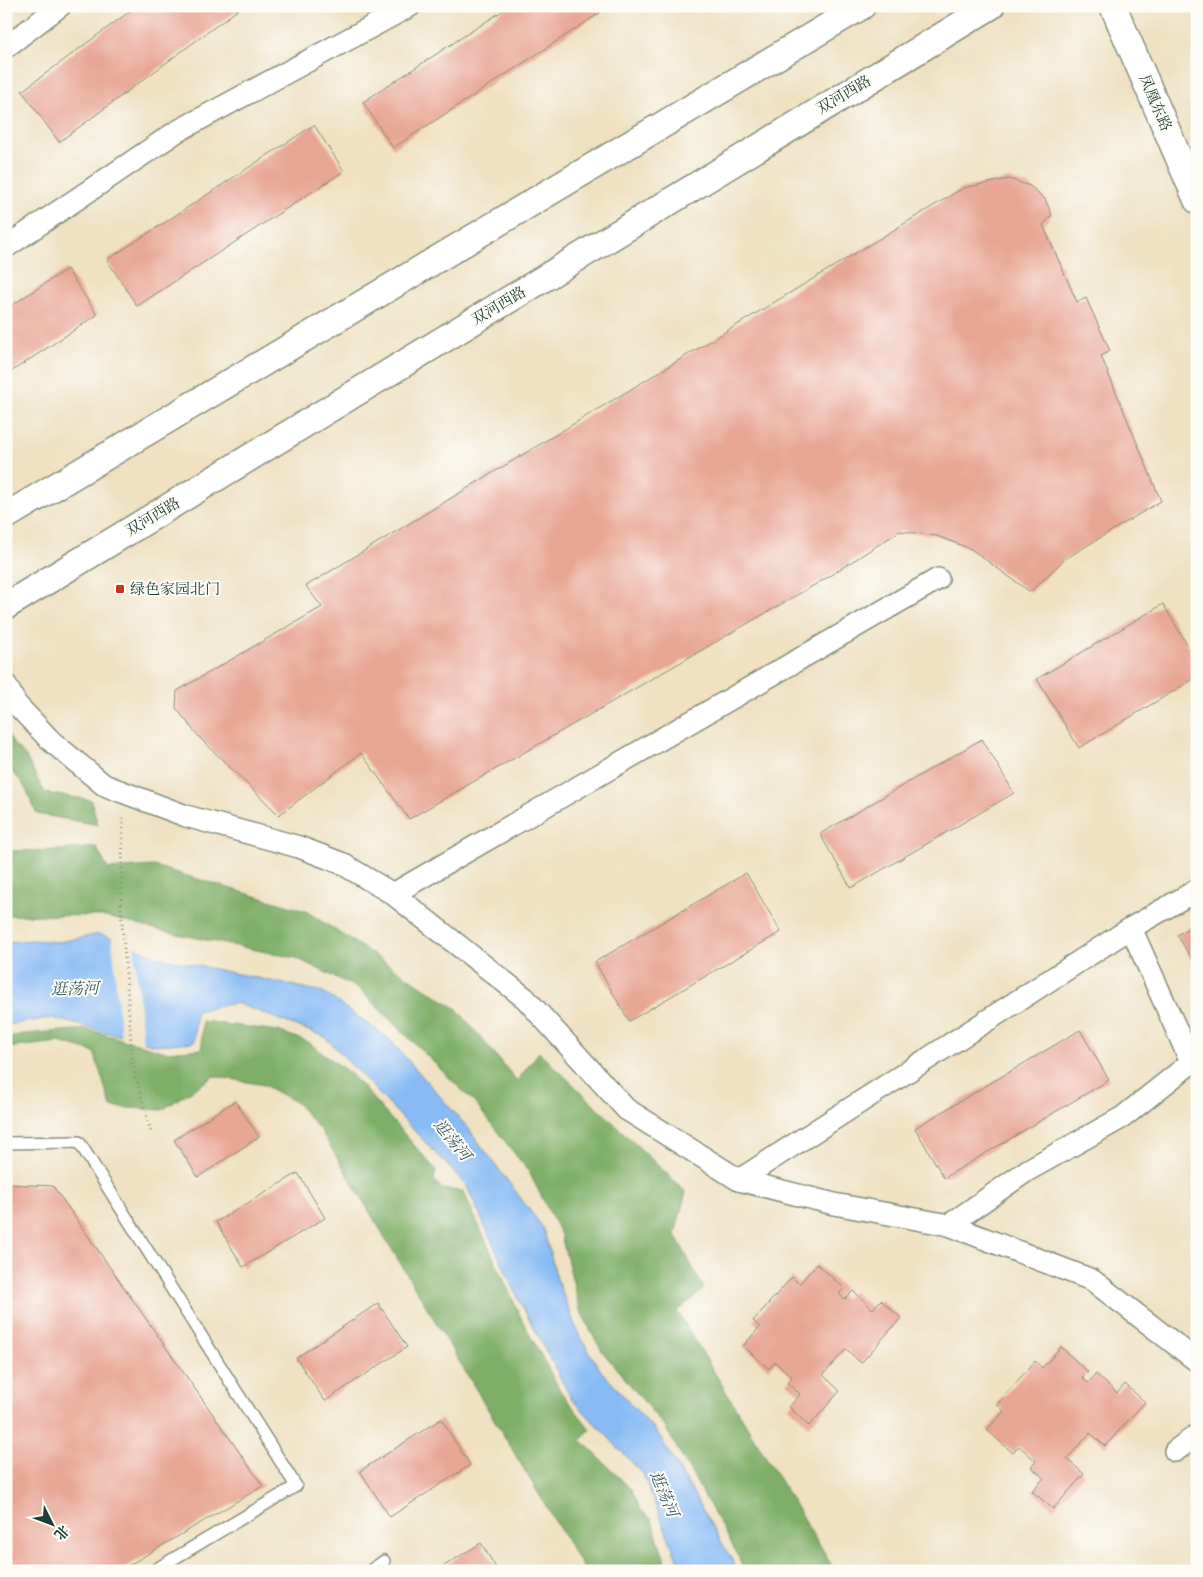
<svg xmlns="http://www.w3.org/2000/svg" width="1203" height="1577" viewBox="0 0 1203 1577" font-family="'IM FELL DW Pica','Noto Serif SC',serif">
<rect width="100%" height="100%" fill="#fdfcf7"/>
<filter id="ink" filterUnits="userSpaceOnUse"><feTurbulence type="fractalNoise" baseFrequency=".02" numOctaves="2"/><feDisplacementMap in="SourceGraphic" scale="10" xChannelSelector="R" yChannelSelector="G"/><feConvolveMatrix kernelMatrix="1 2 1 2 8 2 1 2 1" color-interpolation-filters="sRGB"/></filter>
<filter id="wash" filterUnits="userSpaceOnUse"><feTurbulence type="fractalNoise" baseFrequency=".0096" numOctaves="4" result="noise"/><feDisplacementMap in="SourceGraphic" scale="20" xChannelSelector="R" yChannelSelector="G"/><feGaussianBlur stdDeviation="1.12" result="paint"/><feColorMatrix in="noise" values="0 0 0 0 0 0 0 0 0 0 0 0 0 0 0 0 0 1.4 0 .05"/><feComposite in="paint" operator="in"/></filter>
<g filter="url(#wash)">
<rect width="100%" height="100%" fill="#efe1c2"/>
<g fill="#7eae68" stroke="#4e764e">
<path d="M6 730 13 743 26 757 45 793 91 800 98 825 37 814C28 796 25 779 6 768Z"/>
<path d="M96 847 108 869 154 866 306 911 457 1009 517 1081 539 1052 686 1192 675 1234 704 1289 677 1311 835 1571H744L738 1555 665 1427 601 1350 580 1310 561 1235 529 1172 474 1102 359 989 296 958 167 932 102 916 6 915V851L59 850Z"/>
<path d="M202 1021 278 1031 308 1042 352 1075 436 1170 434 1180 442 1189 463 1191 524 1324 561 1392 590 1429 581 1440 631 1489 641 1510 651 1519 669 1571H585L321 1131 297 1103 264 1085 214 1076 162 1110 111 1107 94 1052 59 1042 6 1048V1038L23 1034 86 1029 166 1052 202 1049Z"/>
</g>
<path fill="#88bbf5" stroke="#547c94" d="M100 934 162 958 323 992 389 1039 468 1128 543 1228 558 1282 578 1333 601 1371 659 1435 732 1560 736 1571H682L643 1474 571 1398 520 1302 466 1185 325 1037 236 1003 196 1011 194 1042 156 1045 52 1018 6 1025V942L32 940 59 942Z"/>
<path fill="#efe1c2" d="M112 936 134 945 143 1044 121 1039Z"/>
<g id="blocks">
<g fill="#e8a694">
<path d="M137 6H243L59 142 22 91Z"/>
<path d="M510 6H595L600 13 393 148 363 102Z"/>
<path d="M314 125 344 171 137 306 107 260Z"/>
<path d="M1009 179 1030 186 1045 199 1052 215 1043 225 1077 302 1086 298 1110 351 1101 356 1161 501 1065 559 1030 592 971 549 937 536 900 531 823 580 409 819 361 753 279 815 200 738 176 708 177 691 322 607 306 586 963 188Z"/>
<path d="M67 269 97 315 6 375V309Z"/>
<path d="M1163 604 1197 661V677L1079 748 1037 679Z"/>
<path d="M982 739 1014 793 851 888 820 834Z"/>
<path d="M746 873 781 932 629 1021 595 962Z"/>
<path d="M1197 923V967L1177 935Z"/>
<path d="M1080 1030 1109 1080 944 1178 915 1128Z"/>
<path d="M235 1101 259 1137 198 1177 174 1140Z"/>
<path d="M298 1173 325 1218 243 1267 216 1222Z"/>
<path d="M6 1184 53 1186 263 1486 119 1571H6Z"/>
<path d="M817 1264 844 1288 839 1294 845 1299 853 1291 873 1309 881 1300 901 1318 861 1363 846 1349 823 1375 840 1391 809 1426 789 1407 800 1394 787 1383 792 1377 775 1362 769 1369 743 1346 760 1327 753 1321 792 1277 799 1284Z"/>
<path d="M378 1303 407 1347 325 1401 296 1358Z"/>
<path d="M1061 1347 1088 1372 1082 1378 1088 1383 1096 1374 1117 1393 1125 1384 1145 1402 1105 1446 1090 1433 1067 1459 1084 1474 1053 1509 1032 1491 1044 1478 1031 1467 1036 1461 1019 1446 1013 1453 987 1430 1004 1411 997 1404 1035 1361 1042 1368Z"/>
<path d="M441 1419 470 1465 390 1517 360 1471Z"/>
<path d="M481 1543 498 1571H436Z"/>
</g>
</g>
</g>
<g filter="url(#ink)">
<use href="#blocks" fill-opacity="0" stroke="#878f7b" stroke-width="1"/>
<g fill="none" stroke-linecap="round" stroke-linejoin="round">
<defs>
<g id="service">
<path d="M6 1143 79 1142 296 1486 153 1571"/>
<path d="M370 1571 384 1561"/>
</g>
<g id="minor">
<path d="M6 47 60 6"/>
<path d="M6 247 176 132 410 6"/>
<path d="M6 685 16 704 51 741 104 785 186 816 299 847 341 863 393 894 525 998 626 1109 739 1180 1131 928 1197 890"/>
<path d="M393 894 938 579"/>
<path d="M1131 928 1191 1062"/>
<path d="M1197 1058 1123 1117 1028 1170 949 1225 1092 1280 1197 1361"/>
<path d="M739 1180 834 1204 949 1225"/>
<path d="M1175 1451 1197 1435"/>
</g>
<g id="tertiary">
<path d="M1113 6 1197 200"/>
<path d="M6 516 862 6"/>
<path d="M6 606 991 6"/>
</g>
</defs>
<use href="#service" stroke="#878f7b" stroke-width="14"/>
<use href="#minor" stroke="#878f7b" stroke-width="24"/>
<use href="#tertiary" stroke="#878f7b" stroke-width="29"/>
<path stroke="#878f7b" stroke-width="3" stroke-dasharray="1 4" stroke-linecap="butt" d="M123 818 121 908 133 1067 151 1132"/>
<use href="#service" stroke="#fff" stroke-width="11"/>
<use href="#minor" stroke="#fff" stroke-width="21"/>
<use href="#tertiary" stroke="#fff" stroke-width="26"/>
</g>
</g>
<rect fill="#c8321e" stroke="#fdfcf7" stroke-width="2" x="115" y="584" width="10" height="10" rx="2.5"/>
<g text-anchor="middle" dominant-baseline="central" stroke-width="4" stroke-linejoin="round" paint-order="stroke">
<g font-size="15" fill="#1f3d34" stroke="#fdfcf7">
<text transform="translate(844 95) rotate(-31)">双河西路</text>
<text transform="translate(1155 103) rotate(67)">凤凰东路</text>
<text transform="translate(499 306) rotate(-31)">双河西路</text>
<text transform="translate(153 517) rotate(-31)">双河西路</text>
</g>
<g font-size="15" fill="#1f3d34" stroke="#fdfcf7" text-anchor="start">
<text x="130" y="589">绿色家园北门</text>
</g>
<g font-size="16" font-style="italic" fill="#395c64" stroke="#fdfcf7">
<text transform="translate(75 989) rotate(-1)">逛荡河</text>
<text transform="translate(452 1140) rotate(51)">逛荡河</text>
<text transform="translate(664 1494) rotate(67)">逛荡河</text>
</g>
</g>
<rect width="1203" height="1577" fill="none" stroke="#fdfcf7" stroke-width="25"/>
<g transform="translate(52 1524) rotate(132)" stroke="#fdfcf7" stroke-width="4" paint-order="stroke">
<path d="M0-4L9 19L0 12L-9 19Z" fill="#1f3d34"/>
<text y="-8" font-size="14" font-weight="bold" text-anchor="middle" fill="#1f3d34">北</text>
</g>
</svg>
